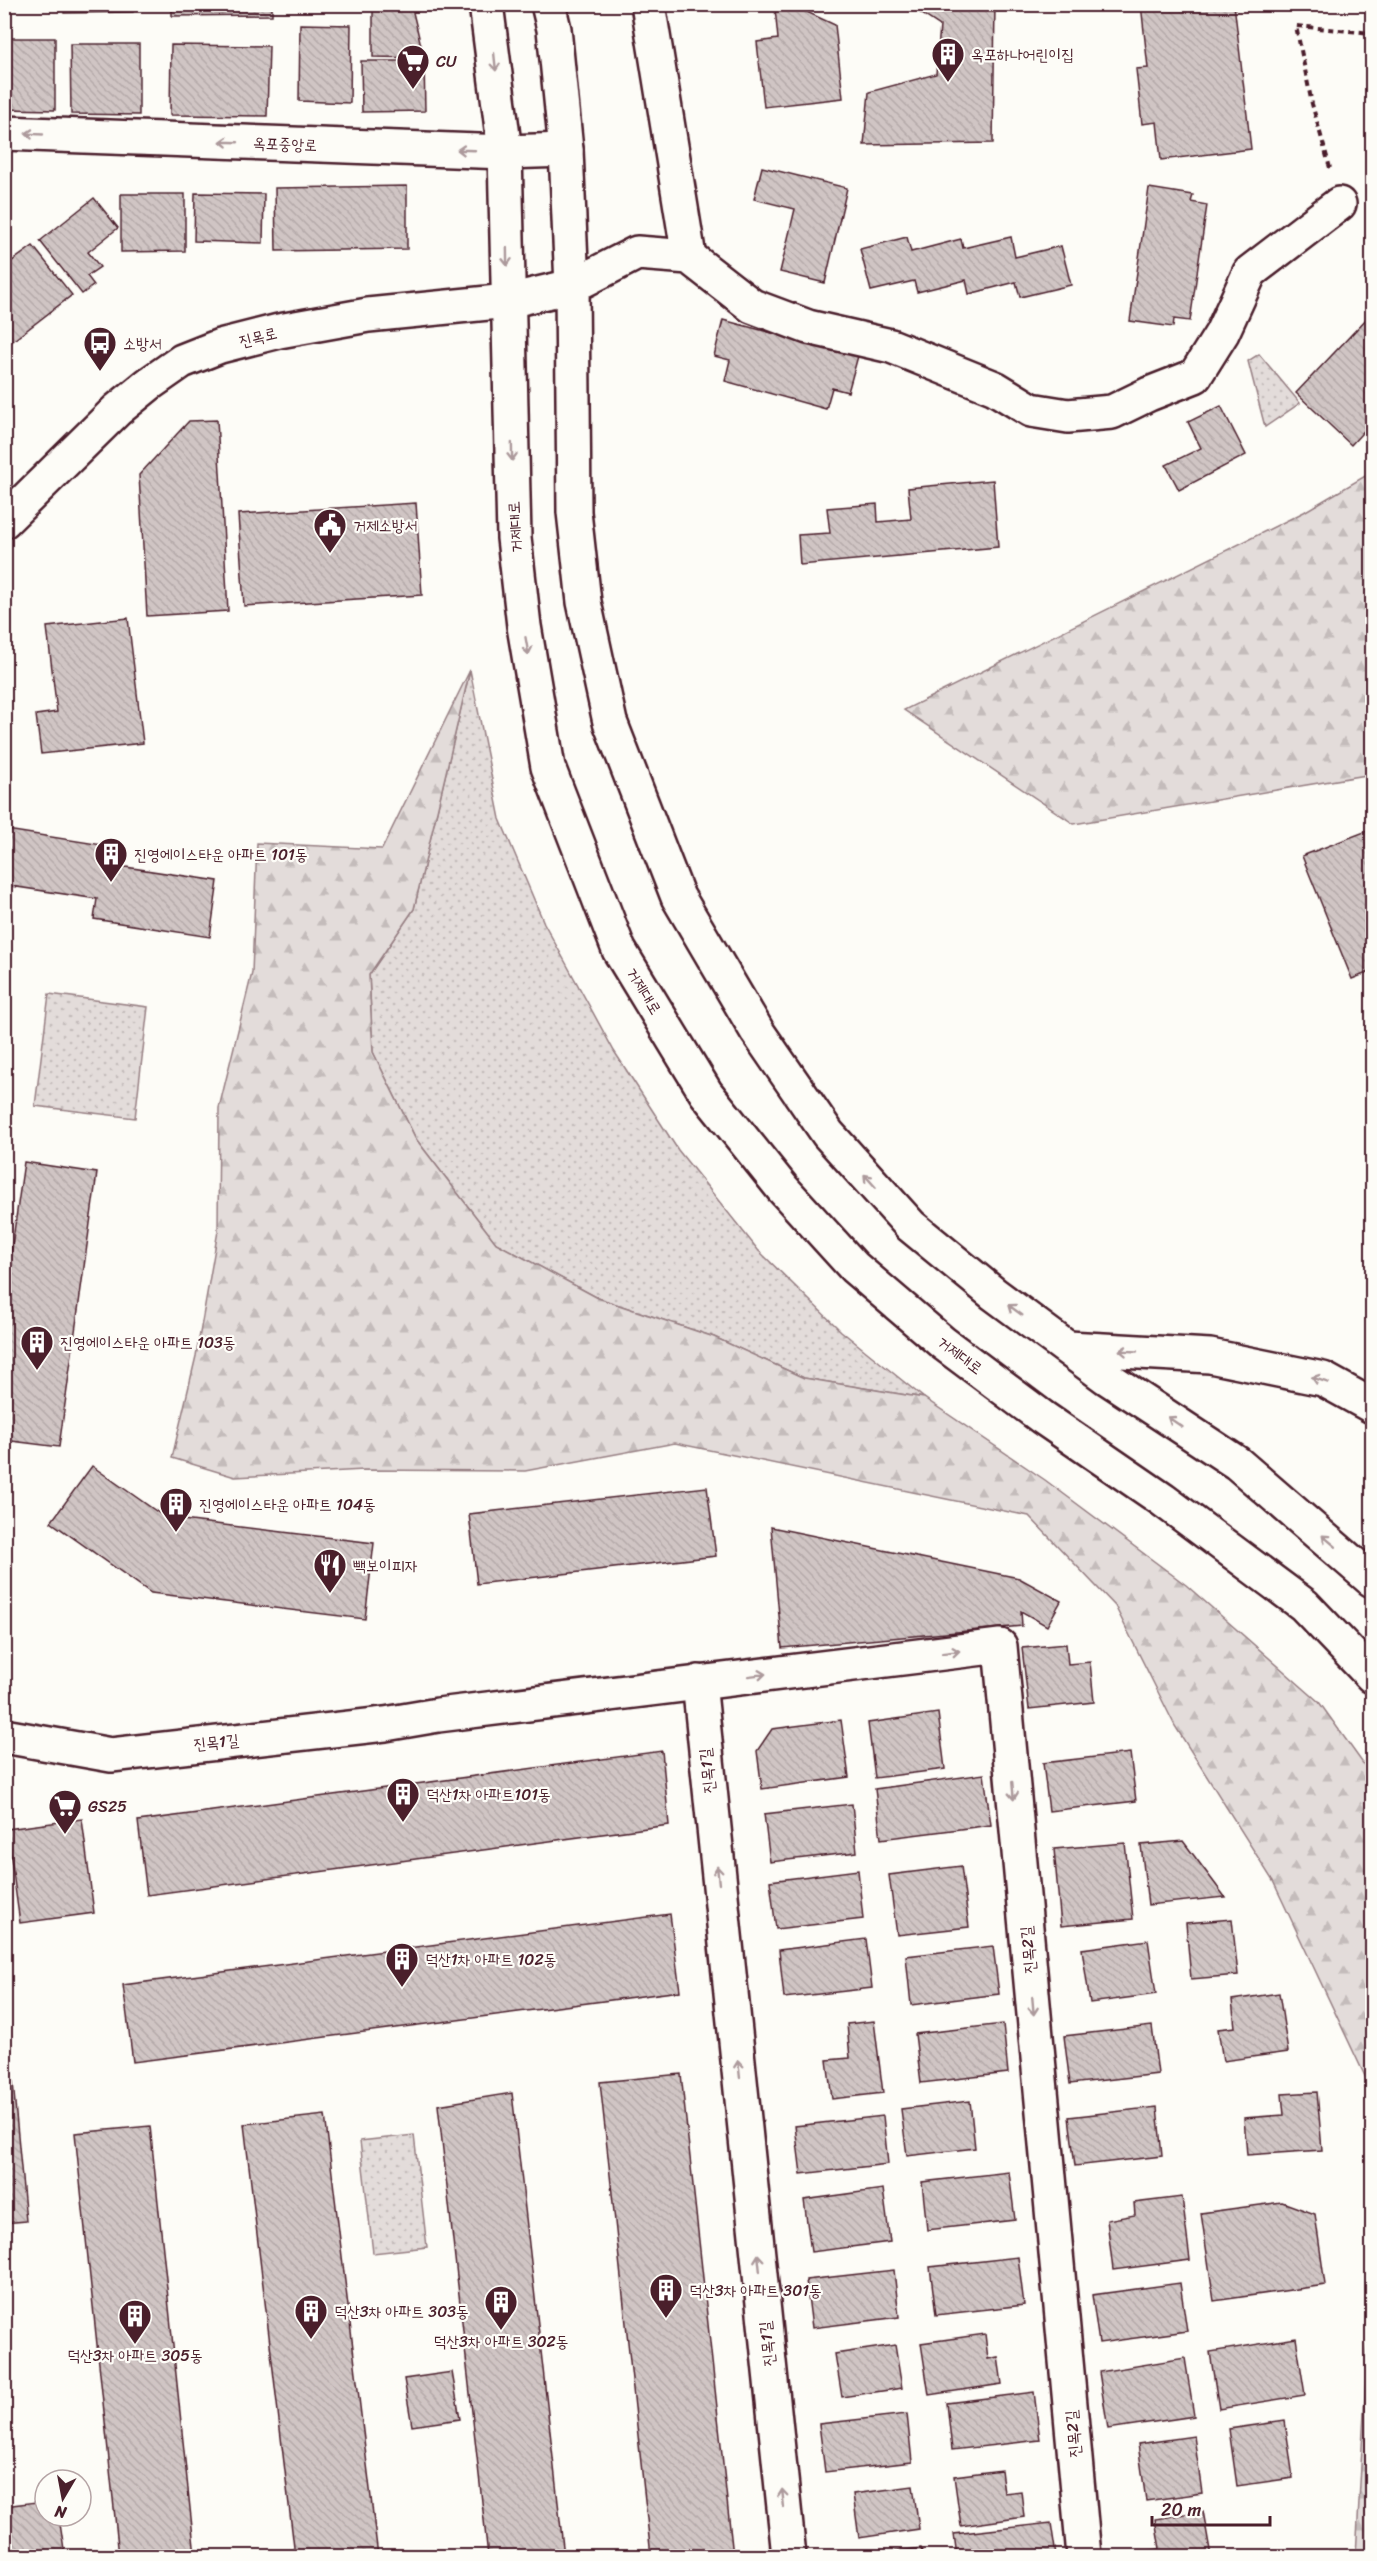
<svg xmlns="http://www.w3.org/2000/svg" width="1377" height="2561" viewBox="0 0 1377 2561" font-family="Sriracha,'Poor Story',sans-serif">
<defs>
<pattern id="grass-dots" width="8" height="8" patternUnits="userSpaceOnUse" patternTransform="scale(1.5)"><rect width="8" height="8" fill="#e3dcda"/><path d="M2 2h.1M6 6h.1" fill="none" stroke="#c4bcbb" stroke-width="1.8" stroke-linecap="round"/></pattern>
<pattern id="forest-firs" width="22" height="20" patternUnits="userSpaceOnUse" patternTransform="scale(1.5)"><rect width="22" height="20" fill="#e3dcda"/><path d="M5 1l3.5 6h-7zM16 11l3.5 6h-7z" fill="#c4bcbb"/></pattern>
<pattern id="building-back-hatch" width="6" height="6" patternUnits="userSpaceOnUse" patternTransform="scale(1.5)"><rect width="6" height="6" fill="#d0c5c4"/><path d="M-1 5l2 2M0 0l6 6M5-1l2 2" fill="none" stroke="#b4a9a9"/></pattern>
</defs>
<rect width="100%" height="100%" fill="#fdfcf7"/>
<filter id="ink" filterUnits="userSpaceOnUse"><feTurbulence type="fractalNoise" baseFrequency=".0167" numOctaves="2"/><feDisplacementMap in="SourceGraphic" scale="12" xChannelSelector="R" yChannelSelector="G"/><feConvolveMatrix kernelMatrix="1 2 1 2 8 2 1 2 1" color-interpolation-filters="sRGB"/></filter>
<g filter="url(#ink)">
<g fill="url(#grass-dots)" stroke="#967e82" stroke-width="1.5">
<path d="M1259 354 1300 403 1265 427 1248 361Z"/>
<path d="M470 670 500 819 544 923 614 1051 678 1150 758 1250 841 1331 924 1398 804 1378 714 1337 598 1298 496 1243 416 1139 373 1052 369 975 414 909Z"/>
<path d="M49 994 148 1007 135 1118 35 1106Z"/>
<path d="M414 2135 427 2247 373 2253 360 2141Z"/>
</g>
<g fill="url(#forest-firs)" stroke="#967e82" stroke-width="1.5">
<path d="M1372 472V774L1074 824 904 710 1304 512Z"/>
<path d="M470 670 414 909 369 975 373 1052 416 1139 496 1243 598 1298 714 1337 804 1378 924 1398 1045 1480 1186 1585 1319 1702 1372 1776V2091L1273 1881 1175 1726 1115 1606 1029 1516 675 1443 525 1471 364 1470 235 1477 172 1458 196 1356 218 1231 219 1108 252 973 257 843 382 849Z"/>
<path d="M1372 2295V2556H1356L1370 2304Z"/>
</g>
<g fill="url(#building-back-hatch)" stroke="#4a1f2b" stroke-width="1.5">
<path d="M4 4H57L56 7H4Z"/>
<path d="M64 4H133V12L64 13Z"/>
<path d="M172 4H272V15L172 16Z"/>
<path d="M373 4H411L424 58 373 57Z"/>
<path d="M907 4H995L993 143 864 145 869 92 936 74 940 26Z"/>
<path d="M1141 4H1234L1251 149 1161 160 1157 122 1142 124 1136 69 1148 68Z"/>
<path d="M794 6 835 25 843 98 764 107 757 42 778 39 775 8Z"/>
<path d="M300 24 351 25 350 103 299 101Z"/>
<path d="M4 38H55V110L4 109Z"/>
<path d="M70 44H139V115L71 114Z"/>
<path d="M171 45 269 46 267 116 170 115Z"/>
<path d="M361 61H424L425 111 362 112Z"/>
<path d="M762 167 847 188 825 283 780 272 795 209 754 199Z"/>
<path d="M407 186V249L276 251 275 188Z"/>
<path d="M1149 188 1193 195 1191 202 1207 205 1190 321 1174 319 1173 327 1130 321Z"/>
<path d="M195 193 264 194 263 243 194 241Z"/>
<path d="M121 194H185V251L121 252Z"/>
<path d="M94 198 118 228 88 252 100 267 87 276 94 285 82 294 40 241Z"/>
<path d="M907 237 911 252 961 239 963 248 1011 237 1015 257 1061 246 1071 285 1020 297 1016 282 969 294 966 280 917 292 914 281 871 291 860 249Z"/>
<path d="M33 246 72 295 10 343 4 335V267Z"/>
<path d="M1372 313V422L1351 445 1296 393Z"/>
<path d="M723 320 858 356 848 392 832 388 826 409 725 381 730 360 714 356Z"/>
<path d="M1221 406 1246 455 1179 490 1166 465 1201 448 1188 422Z"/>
<path d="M217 420 228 611 147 616 139 475 189 421Z"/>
<path d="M993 480 998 547 800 565 798 535 830 533 827 508 877 504 878 522 911 519 908 488Z"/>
<path d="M416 503 422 595 244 606 238 514Z"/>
<path d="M128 618 143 743 41 754 36 715 57 712 47 627Z"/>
<path d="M1372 829V971L1352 979 1302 856Z"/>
<path d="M7 830 109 846 106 864 218 881 210 937 94 919 97 899 4 885V849Z"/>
<path d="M24 1162 97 1173 59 1447 4 1440V1302Z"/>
<path d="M92 1466 166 1518 374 1543 365 1619 151 1593 51 1522Z"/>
<path d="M707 1487 716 1556 477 1584 469 1514Z"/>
<path d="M771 1527 1019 1578 1061 1601 1047 1626 1021 1611 1022 1626 782 1648Z"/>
<path d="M1066 1644 1068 1664 1090 1662 1094 1702 1029 1709 1022 1648Z"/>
<path d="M938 1713 945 1769 875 1778 868 1723Z"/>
<path d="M841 1720 849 1777 762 1789 757 1751 772 1729Z"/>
<path d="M662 1751 669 1825 147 1895 138 1821Z"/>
<path d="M1130 1753 1136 1801 1049 1811 1043 1763Z"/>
<path d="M984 1774 991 1825 881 1839 875 1789Z"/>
<path d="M852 1804 857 1852 770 1862 764 1814Z"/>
<path d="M82 1819 94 1913 20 1923 7 1829Z"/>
<path d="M1183 1841 1225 1897 1148 1905 1141 1845Z"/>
<path d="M1125 1843 1133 1919 1061 1926 1054 1849Z"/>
<path d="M961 1866 969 1927 897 1935 889 1875Z"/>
<path d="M858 1870 863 1919 776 1929 770 1881Z"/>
<path d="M670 1914 680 1991 133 2062 123 1985Z"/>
<path d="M1232 1919 1238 1975 1191 1979 1186 1923Z"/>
<path d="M866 1939 872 1988 784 1998 779 1950Z"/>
<path d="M1148 1940 1156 1994 1090 2003 1082 1949Z"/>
<path d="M993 1946 999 1994 911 2005 906 1956Z"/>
<path d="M1279 1993 1288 2052 1223 2061 1218 2029 1235 2027 1232 2000Z"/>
<path d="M874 2021 883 2093 832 2099 827 2060 850 2058 847 2024Z"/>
<path d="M1003 2024 1008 2073 921 2083 915 2034Z"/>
<path d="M1152 2026 1158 2074 1070 2084 1064 2036Z"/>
<path d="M4 2029H8L26 2221 4 2223Z"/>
<path d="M681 2074 733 2556H651L600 2082Z"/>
<path d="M1317 2092 1322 2150 1247 2155 1244 2118 1284 2115 1282 2094Z"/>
<path d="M512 2093 564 2556H488L438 2105Z"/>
<path d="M970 2101 975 2148 907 2156 901 2109Z"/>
<path d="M1157 2107 1162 2156 1075 2166 1069 2117Z"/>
<path d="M325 2115 378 2556H295L244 2124Z"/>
<path d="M883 2116 888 2164 801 2174 795 2126Z"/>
<path d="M150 2126 195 2556H119L75 2133Z"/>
<path d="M1009 2172 1015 2220 927 2230 922 2182Z"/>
<path d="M883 2189 890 2242 811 2252 804 2200Z"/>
<path d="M1182 2197 1190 2260 1113 2270 1107 2220 1135 2215 1134 2203Z"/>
<path d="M1282 2202 1315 2214 1325 2285 1214 2301 1201 2213Z"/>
<path d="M1018 2257 1024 2305 936 2315 930 2267Z"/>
<path d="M894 2270 899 2317 812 2328 806 2280Z"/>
<path d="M1180 2283 1187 2331 1099 2343 1092 2295Z"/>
<path d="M985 2334 988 2359 998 2357 1002 2384 929 2395 921 2343Z"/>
<path d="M1296 2338 1305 2395 1219 2409 1210 2352Z"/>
<path d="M895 2345 902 2388 842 2397 835 2354Z"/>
<path d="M1185 2358 1194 2416 1108 2429 1099 2372Z"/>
<path d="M452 2372 460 2419 412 2426 404 2379Z"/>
<path d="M1034 2392 1040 2440 952 2450 947 2403Z"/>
<path d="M907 2414 912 2462 825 2472 819 2424Z"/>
<path d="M1285 2421 1293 2478 1237 2486 1229 2429Z"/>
<path d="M1194 2436 1202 2493 1146 2501 1138 2444Z"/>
<path d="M1001 2470 1004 2493 1021 2491 1024 2517 961 2526 954 2476Z"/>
<path d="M913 2486 919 2529 859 2538 853 2494Z"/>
<path d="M45 2501V2516H59L65 2556H4V2506Z"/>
<path d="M1203 2511 1211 2556H1142V2552L1160 2549 1155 2519Z"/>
<path d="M1051 2523 1056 2556H957L954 2534Z"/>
<path d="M921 2548 923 2556H860Z"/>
</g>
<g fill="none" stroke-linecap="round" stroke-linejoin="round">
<defs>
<g id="minor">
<path d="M486 4 505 152 514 538 524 626 548 767 619 950 706 1093 783 1189 854 1267 943 1343 1042 1417 1163 1500 1304 1605 1372 1676"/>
<path d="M548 4 554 29 566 150 572 286 574 512 584 602 610 722 678 897 757 1031 828 1134 911 1226 994 1294 1106 1377 1237 1463 1372 1580"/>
<path d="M648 4 689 257"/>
<path d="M4 133 505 152 566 150"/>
<path d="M4 521 117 410 149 384 182 361 220 346 279 331 368 315 508 301 572 286 637 253 689 257 752 306 808 327 891 346 995 388 1031 410 1068 416 1112 412 1149 394 1195 376 1222 333 1250 272 1339 204"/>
<path d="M1068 1348 1210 1356 1323 1379 1372 1406"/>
<path d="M699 1682 789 2556"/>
<path d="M4 1736 111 1755 385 1724 438 1715 1000 1646 1084 2556"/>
</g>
</defs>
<use href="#minor" stroke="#4a1f2b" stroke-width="38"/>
<path stroke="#4a1f2b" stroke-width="4" stroke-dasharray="6 4.5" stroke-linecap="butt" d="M1330 168 1312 104 1296 26 1372 33"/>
<use href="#minor" stroke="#fdfcf7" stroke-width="33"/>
</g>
<defs><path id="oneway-shaft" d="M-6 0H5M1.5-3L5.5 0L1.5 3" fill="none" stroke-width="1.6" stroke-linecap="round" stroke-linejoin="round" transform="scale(1.5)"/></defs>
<g stroke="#ac999b">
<use href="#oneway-shaft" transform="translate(495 62) rotate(84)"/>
<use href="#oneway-shaft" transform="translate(34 134) rotate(-177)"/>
<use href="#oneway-shaft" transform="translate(229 142) rotate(-178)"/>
<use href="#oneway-shaft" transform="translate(466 150) rotate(-178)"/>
<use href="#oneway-shaft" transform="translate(507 257) rotate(89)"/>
<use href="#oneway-shaft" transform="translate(512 452) rotate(89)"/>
<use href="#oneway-shaft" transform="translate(527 646) rotate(80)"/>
<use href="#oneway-shaft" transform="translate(870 1181) rotate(-132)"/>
<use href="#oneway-shaft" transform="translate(1015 1310) rotate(-144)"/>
<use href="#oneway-shaft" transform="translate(1128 1351) rotate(-177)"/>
<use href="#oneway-shaft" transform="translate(1320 1380) rotate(-162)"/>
<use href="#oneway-shaft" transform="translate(1175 1422) rotate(-146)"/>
<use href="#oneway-shaft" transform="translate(1329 1541) rotate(-140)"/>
<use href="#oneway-shaft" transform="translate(951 1652) rotate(-7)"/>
<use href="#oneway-shaft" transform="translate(757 1675) rotate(-7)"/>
<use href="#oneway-shaft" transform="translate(1013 1791) rotate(85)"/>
<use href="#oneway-shaft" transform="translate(718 1875) rotate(-96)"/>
<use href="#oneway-shaft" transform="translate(1033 2006) rotate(85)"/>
<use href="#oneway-shaft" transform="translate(739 2069) rotate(-96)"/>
<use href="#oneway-shaft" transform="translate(759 2263) rotate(-96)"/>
<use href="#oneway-shaft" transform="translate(783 2498) rotate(-96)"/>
</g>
</g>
<defs>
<symbol id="building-pin" viewBox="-11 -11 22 30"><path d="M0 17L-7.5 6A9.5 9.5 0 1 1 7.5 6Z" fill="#4a1f2b" stroke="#fdfcf7"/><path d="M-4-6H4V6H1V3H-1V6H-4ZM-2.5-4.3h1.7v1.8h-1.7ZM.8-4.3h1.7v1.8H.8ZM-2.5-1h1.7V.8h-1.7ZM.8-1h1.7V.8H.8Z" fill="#fff"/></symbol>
<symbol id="supermarket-pin" viewBox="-11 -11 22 30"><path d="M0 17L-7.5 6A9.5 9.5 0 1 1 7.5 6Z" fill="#4a1f2b" stroke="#fdfcf7"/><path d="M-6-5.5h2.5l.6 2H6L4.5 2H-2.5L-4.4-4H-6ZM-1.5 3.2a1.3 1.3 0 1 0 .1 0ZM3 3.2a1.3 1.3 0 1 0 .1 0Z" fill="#fff"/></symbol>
<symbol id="bus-pin" viewBox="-11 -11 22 30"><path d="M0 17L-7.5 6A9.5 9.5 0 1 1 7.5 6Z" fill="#4a1f2b" stroke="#fdfcf7"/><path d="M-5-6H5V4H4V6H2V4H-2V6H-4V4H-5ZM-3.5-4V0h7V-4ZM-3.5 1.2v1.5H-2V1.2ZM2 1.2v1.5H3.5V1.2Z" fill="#fff"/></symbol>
<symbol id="civic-pin" viewBox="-11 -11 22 30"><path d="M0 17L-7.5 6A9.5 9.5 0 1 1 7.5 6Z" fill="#4a1f2b" stroke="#fdfcf7"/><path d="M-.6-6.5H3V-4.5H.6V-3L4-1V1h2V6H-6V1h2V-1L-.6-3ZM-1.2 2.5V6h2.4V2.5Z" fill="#fff"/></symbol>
<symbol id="restaurant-pin" viewBox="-11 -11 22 30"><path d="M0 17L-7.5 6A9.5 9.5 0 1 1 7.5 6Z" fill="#4a1f2b" stroke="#fdfcf7"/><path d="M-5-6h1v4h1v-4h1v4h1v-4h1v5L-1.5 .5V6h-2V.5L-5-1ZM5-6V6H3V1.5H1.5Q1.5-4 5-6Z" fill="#fff"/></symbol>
</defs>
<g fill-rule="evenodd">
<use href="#building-pin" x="929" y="35" width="38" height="52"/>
<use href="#supermarket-pin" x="394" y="42" width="38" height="52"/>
<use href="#bus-pin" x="81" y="324" width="38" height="52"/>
<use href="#civic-pin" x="311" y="506" width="38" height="52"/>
<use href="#building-pin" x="92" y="835" width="38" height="52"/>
<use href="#building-pin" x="18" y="1323" width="38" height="52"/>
<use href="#building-pin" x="157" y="1485" width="38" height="52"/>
<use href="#restaurant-pin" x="311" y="1546" width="38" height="52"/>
<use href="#building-pin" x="384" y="1775" width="38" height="52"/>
<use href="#supermarket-pin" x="46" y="1787" width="38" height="52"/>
<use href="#building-pin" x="383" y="1940" width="38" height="52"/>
<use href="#building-pin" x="647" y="2271" width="38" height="52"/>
<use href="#building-pin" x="482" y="2283" width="38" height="52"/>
<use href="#building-pin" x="292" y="2292" width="38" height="52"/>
<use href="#building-pin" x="116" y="2297" width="38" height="52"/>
</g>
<g text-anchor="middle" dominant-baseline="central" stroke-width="4.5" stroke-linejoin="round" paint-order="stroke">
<g font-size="16" fill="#4a1f2b" stroke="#fdfcf7" text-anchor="start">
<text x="971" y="54">옥포하나어린이집</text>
<text x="436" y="61">CU</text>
<text x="123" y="343">소방서</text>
<text x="353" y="525">거제소방서</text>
<text x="134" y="854">진영에이스타운 아파트 101동</text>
<text x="60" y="1342">진영에이스타운 아파트 103동</text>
<text x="199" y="1504">진영에이스타운 아파트 104동</text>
<text x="353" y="1565">빽보이피자</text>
<text x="426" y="1794">덕산1차 아파트101동</text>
<text x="88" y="1806">GS25</text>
<text x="425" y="1959">덕산1차 아파트 102동</text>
<text x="689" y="2290">덕산3차 아파트 301동</text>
<text x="334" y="2311">덕산3차 아파트 303동</text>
<text x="501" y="2341" text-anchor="middle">덕산3차 아파트 302동</text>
<text x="135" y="2355" text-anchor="middle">덕산3차 아파트 305동</text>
</g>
<g font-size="16" fill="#4a1f2b" stroke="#fdfcf7">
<text transform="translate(285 144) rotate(2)">옥포중앙로</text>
<text transform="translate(258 337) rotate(-14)">진목로</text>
<text transform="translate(515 527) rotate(-93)">거제대로</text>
<text transform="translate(644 991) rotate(59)">거제대로</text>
<text transform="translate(960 1355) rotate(37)">거제대로</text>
<text transform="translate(216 1742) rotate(-6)">진목1길</text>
<text transform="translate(707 1771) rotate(-96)">진목1길</text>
<text transform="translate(1028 1950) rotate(-95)">진목2길</text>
<text transform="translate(767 2344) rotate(-96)">진목1길</text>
<text transform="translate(1073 2434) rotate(-95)">진목2길</text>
</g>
</g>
<rect width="1377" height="2561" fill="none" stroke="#fdfcf7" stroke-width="24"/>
<rect x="12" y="12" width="1353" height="2537" fill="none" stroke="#4a1f2b" stroke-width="2" filter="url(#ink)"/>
<g transform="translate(63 2498) rotate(190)"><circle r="28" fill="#fdfcf7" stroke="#b5a4a5" stroke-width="1.5"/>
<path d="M0-4.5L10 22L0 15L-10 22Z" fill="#4a1f2b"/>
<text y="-9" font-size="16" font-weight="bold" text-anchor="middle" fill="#4a1f2b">N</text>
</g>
<path d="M1152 2516v9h118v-9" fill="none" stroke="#4a1f2b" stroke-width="3"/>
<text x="1161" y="2516" font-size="18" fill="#4a1f2b" stroke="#fdfcf7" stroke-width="4.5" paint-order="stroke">20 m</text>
</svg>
